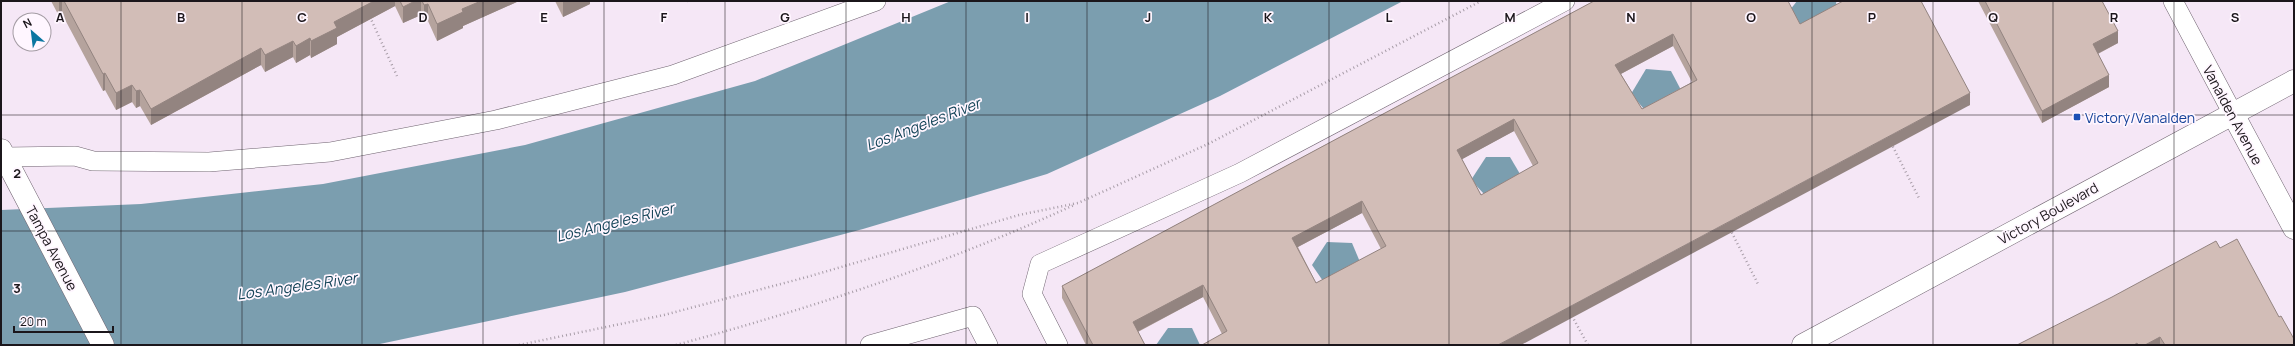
<svg xmlns="http://www.w3.org/2000/svg" width="2295" height="346" viewBox="0 0 2295 346" font-family="Manrope,sans-serif">
<rect width="100%" height="100%" fill="#f5e7f6"/>
<g fill="#7b9eaf">
<path d="M951 1H1403L1220 96 1047 174 863 229 625 292 375 345H1V210L141 204 323 184 525 145 755 81Z"/>
<path d="M1797 1H1836L1837 10 1801 28 1790 10Z"/>
<path d="M1646 69 1671 71 1681 90 1644 109 1631 94Z"/>
<path d="M1486 157H1510L1520 174 1485 195 1471 180Z"/>
<path d="M1327 242 1352 243 1360 262 1323 281 1312 265Z"/>
<path d="M1168 328H1192L1200 345H1156Z"/>
</g>
<g fill="none" stroke-linecap="round" stroke-linejoin="round">
<defs>
<g id="service">
<path d="M2173 1 2233 114"/>
<path d="M5 157 75 156 93 161 209 162 330 152 496 120 673 75 876 1"/>
<path d="M870 345 973 316 988 345"/>
<path d="M1058 345 1032 294 1040 264 1240 173 1565 1"/>
</g>
<path id="tertiary" d="M2233 114 2294 228"/>
<g id="primary">
<path d="M1 150 103 345"/>
<path d="M1803 345 2294 81"/>
</g>
</defs>
<use href="#service" stroke="#706471" stroke-width="20"/>
<use href="#tertiary" stroke="#706471" stroke-width="23"/>
<use href="#primary" stroke="#706471" stroke-width="23"/>
<g stroke="#a89da8" stroke-width="2.5" stroke-dasharray="1 3" stroke-linecap="butt">
<path d="M688 1 689 4"/>
<path d="M370 17 397 76"/>
<path d="M1891 143 1920 200"/>
<path d="M1730 229 1759 286"/>
<path d="M1572 316 1588 345"/>
<path d="M519 345 664 315 807 277 1019 215 1078 203 1208 144 1481 1"/>
<path d="M676 345C812 308 946 264 1074 205"/>
</g>
<use href="#service" stroke="#fff" stroke-width="19"/>
<use href="#tertiary" stroke="#fff" stroke-width="22"/>
<use href="#primary" stroke="#fff" stroke-width="22"/>
</g>
<g fill="#b5a39d" fill-rule="evenodd">
<path d="M51 1H519L463 26V28L437 41 428 21 424 22 421 15 403 23 395 6 337 37V44L311 58 310 55 296 63 293 57 265 72 261 65 151 125 140 106 136 108 132 102 116 110 105 90 103 91 62 14 59 16Z"/>
<path d="M555 1H590V4L563 17Z"/>
<path d="M1594 1 1800 24 1970 105 1222 334 1203 297 1138 332 1145 345H1086L1062 298V286ZM1673 46 1692 82 1642 109 1621 74ZM1514 131 1533 166 1481 195 1462 159ZM1362 213 1381 249 1316 283 1298 247Z"/>
<path d="M1978 1H2102L2118 43 2098 54 2109 87 2042 123Z"/>
<path d="M2220 248 2279 317 2294 345H2017Z"/>
</g>
<g fill="#938480">
<path d="M59 1H62V14L59 16Z"/>
<path d="M374 1H395V6L337 37V44L311 58V41L334 22Z"/>
<path d="M415 1H421V15L403 23V7Z"/>
<path d="M481 1H519L463 26V28L437 41V24L462 9Z"/>
<path d="M563 1H590V4L563 17Z"/>
<path d="M428 4V21L424 22V5Z"/>
<path d="M2118 31V43L2093 56V44Z"/>
<path d="M1673 34V46L1615 77V65Z"/>
<path d="M310 38V55L296 63V46Z"/>
<path d="M293 41V57L265 72V55Z"/>
<path d="M261 48V65L151 125V109Z"/>
<path d="M105 73V90L103 91V74Z"/>
<path d="M2109 75V87L2042 123V111Z"/>
<path d="M132 85V102L116 110V93Z"/>
<path d="M140 90V106L136 108V91Z"/>
<path d="M1970 93V105L1521 345H1498Z"/>
<path d="M1514 119V131L1457 162V150Z"/>
<path d="M1362 201V213L1292 250V238Z"/>
<path d="M1203 285V297L1133 334V322Z"/>
<path d="M2160 337V345H2145Z"/>
</g>
<g fill="#d2bdb7" stroke="#938480" fill-rule="evenodd">
<path d="M64 1H374L334 22 337 28 311 41 310 38 296 46 293 41 265 55 261 48 151 109 140 90 136 91 132 85 116 93 105 73 103 74Z"/>
<path d="M400 1H415L403 7Z"/>
<path d="M422 1H481L462 9 463 12 437 24 428 4 424 5Z"/>
<path d="M1594 1H1788L1800 24 1843 1H1921L1970 93 1498 345H1202L1227 331 1203 285 1133 322 1145 345H1093L1062 286ZM1673 34 1697 80 1642 109 1615 65ZM1514 119 1538 163 1481 195 1457 150ZM1362 201 1386 246 1316 283 1292 238Z"/>
<path d="M1985 1H2102L2118 31 2093 44 2109 75 2042 111Z"/>
<path d="M2237 239 2279 317 2281 316 2294 339V345H2165L2160 337 2145 345H2138L2137 343 2134 345H2017L2112 297 2216 241 2220 248Z"/>
</g>
<path fill="none" stroke="#1b161b" stroke-width="1" stroke-opacity="0.55" d="M121 1V345M242 1V345M362 1V345M483 1V345M604 1V345M725 1V345M846 1V345M966 1V345M1087 1V345M1208 1V345M1329 1V345M1449 1V345M1570 1V345M1691 1V345M1812 1V345M1933 1V345M2053 1V345M2174 1V345M1 115H2294M1 231H2294"/>
<rect fill="#1a4fb4" stroke="#fff6ff" stroke-width="1.5" x="2073" y="113" width="8" height="8" rx="2"/>
<g text-anchor="middle" dominant-baseline="central" stroke-width="3.5" stroke-linejoin="round" paint-order="stroke">
<g font-size="14" fill="#1b161b" stroke="#fff6ff">
<text transform="translate(2233 115) rotate(62)">Vanalden Avenue</text>
<text transform="translate(2048 213) rotate(-29)">Victory Boulevard</text>
<text transform="translate(52 248) rotate(62)">Tampa Avenue</text>
</g>
<g font-size="14" fill="#164399" stroke="#fff6ff" text-anchor="start">
<text x="2085" y="117">Victory/Vanalden</text>
</g>
<g font-size="15" font-style="italic" fill="#144458" stroke="#fff6ff">
<text transform="translate(923 124) rotate(-21)">Los Angeles River</text>
<text transform="translate(615 222) rotate(-14)">Los Angeles River</text>
<text transform="translate(297 286) rotate(-8)">Los Angeles River</text>
</g>
</g>
<g font-size="13" text-anchor="middle" font-weight="bold" fill="#1b161b" stroke="#fff6ff" stroke-width="3.5" stroke-linejoin="round" paint-order="stroke">
<text x="60" y="22">A</text>
<text x="181" y="22">B</text>
<text x="302" y="22">C</text>
<text x="423" y="22">D</text>
<text x="544" y="22">E</text>
<text x="664" y="22">F</text>
<text x="785" y="22">G</text>
<text x="906" y="22">H</text>
<text x="1027" y="22">I</text>
<text x="1148" y="22">J</text>
<text x="1268" y="22">K</text>
<text x="1389" y="22">L</text>
<text x="1510" y="22">M</text>
<text x="1631" y="22">N</text>
<text x="1751" y="22">O</text>
<text x="1872" y="22">P</text>
<text x="1993" y="22">Q</text>
<text x="2114" y="22">R</text>
<text x="2235" y="22">S</text>
<text x="17" y="178">2</text>
<text x="17" y="293">3</text>
</g>
<rect width="2295" height="346" fill="none" stroke="#1b161b" stroke-width="4"/>
<g transform="translate(32 32) rotate(332)"><circle r="19" fill="#fff6ff" stroke="#a49ca4"/>
<path d="M0-3L7 15L0 10L-7 15Z" fill="#0b76a1"/>
<text y="-6" font-size="11" font-weight="bold" text-anchor="middle" fill="#1b161b">N</text>
</g>
<path d="M14 326v6h99v-6" fill="none" stroke="#1b161b" stroke-width="2"/>
<text x="20" y="326" font-size="12" fill="#1b161b" stroke="#fff6ff" stroke-width="3" paint-order="stroke">20 m</text>
</svg>
